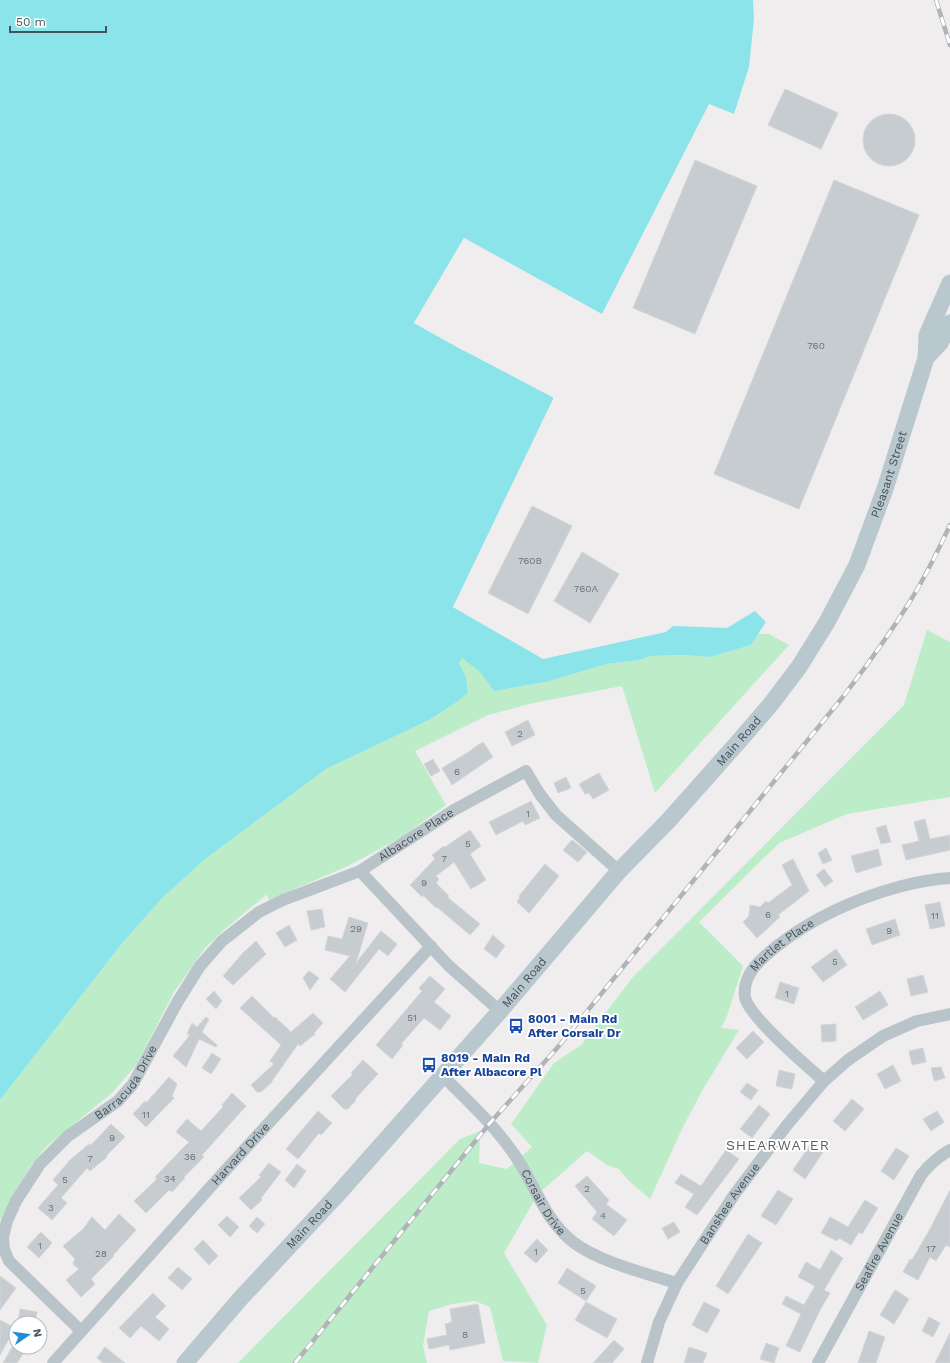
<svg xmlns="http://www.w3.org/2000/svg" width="950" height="1363" viewBox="0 0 950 1363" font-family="'Work Sans',sans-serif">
<rect width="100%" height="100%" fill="#f0edee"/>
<g fill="#bcedc8">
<path d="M927 630 950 642V797L847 814 779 843 699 922 743 966 727 1016 721 1028 739 1030 703 1089 682 1129 650 1199 628 1180 619 1169 607 1165 587 1151 538 1194 504 1253 547 1325 538 1363 503 1361 490 1307 475 1301 452 1304 429 1311 423 1346 427 1363H238L460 1139 480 1131 479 1163 507 1169 532 1147 511 1124 554 1063 581 1045 633 977 904 705Z"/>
<path d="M758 634H769L789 645 655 793 622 686 533 703 488 715 415 751 446 805 402 837 348 866 269 900 266 894 265 896 225 929 206 947 174 992 137 1064 112 1093 46 1147 30 1167 0 1220V1100L123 942 161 898 204 860 326 769 429 720 454 704 468 692 466 677 459 663 462 657 480 672 494 691 546 682 607 664 640 660 650 656 683 655 710 657 751 645Z"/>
</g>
<path fill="#8be4e9" d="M0 0H753L754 19 749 67 734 114 709 104 602 314 464 238 414 323 459 348 554 397 453 607 543 659 666 632 673 626 727 628 755 611 766 622 751 645 710 657 683 655 650 656 640 660 607 664 546 682 494 691 480 672 462 658 459 663 466 677 468 693 454 704 429 720 326 769 204 860 162 898 123 942 0 1100Z"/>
<path fill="#f0edee" d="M464 238 603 315H601L465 241 417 322 460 346 556 397 469 581 456 606 484 622 483 624 453 607 467 580 554 398 459 348 414 323Z"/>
<g fill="#c7ccd0" stroke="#d2d5d9">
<path d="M785 89 838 113 821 149 768 125Z"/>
<circle cx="889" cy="140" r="26"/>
<path d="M695 160 757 186 695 334 633 308Z"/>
<path d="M834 180 919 215 799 509 714 474Z"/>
<path d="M532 506 572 526 528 614 488 593Z"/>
<path d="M582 552 619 574 590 623 554 601Z"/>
<path d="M528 720 535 735 512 746 505 732Z"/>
<path d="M483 742 493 757 452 785 442 768 472 750V749Z"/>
<path d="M433 759 440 771 431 776 424 764Z"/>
<path d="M599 773 609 790 593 799 589 793 585 794 579 784Z"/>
<path d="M566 777 571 788 558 793 554 783Z"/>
<path d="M531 801 540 818 525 825 523 821 496 835 489 822Z"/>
<path d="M925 819 930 839 950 835V850L906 860 902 845 919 841 914 822Z"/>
<path d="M886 825 891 842 881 844 876 828Z"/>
<path d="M470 830 481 846 470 854 486 880 471 889 454 862 436 876 439 879 436 883 449 896 447 897 480 924 470 935 437 907 436 908 423 895 422 897 410 885 435 859 432 855 444 846 445 847Z"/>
<path d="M572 840 587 852 578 862 563 850Z"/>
<path d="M826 848 832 860 823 864 818 853Z"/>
<path d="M878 849 882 865 856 873 851 856Z"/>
<path d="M793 859 809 891 778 915 780 917 757 938 743 922 749 916 750 905 760 907 766 901 768 903 792 885 782 865Z"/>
<path d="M545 864 559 876 529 913 517 902 520 897 519 896Z"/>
<path d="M824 869 833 881 825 887 816 875Z"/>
<path d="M940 902 945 926 930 929 925 905Z"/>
<path d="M322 909 325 927 311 930 307 911Z"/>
<path d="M349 917 368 923 356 963 381 931 397 944 388 956 379 949 345 992 330 979 350 956 325 950 328 936 342 939Z"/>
<path d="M895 919 900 935 872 945 866 929Z"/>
<path d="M289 925 297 940 285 947 276 933Z"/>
<path d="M493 935 505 946 496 958 484 949Z"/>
<path d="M256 941 266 954 233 985 223 976 243 953Z"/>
<path d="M836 949 847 965 823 982 811 967Z"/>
<path d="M309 971 319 978 310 990 303 978Z"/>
<path d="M923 975 928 992 911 996 907 979Z"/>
<path d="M430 976 445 989 434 1002 451 1016 440 1030 424 1018 401 1044 403 1045 392 1059 376 1045 422 991 419 988Z"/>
<path d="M780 982 799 988 794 1004 775 998Z"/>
<path d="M214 991 222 1001 216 1009 206 999Z"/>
<path d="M880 991 888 1005 863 1020 855 1007Z"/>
<path d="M252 996 274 1018 275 1017 291 1032 313 1013 323 1023 314 1033 315 1034 300 1046 298 1044 272 1081V1082L261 1092H257L251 1085 274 1064 270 1061 281 1045 240 1008Z"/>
<path d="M206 1017 209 1019 202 1032 217 1045 216 1047 199 1039 186 1067 173 1056 190 1035 187 1034 192 1023 197 1027Z"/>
<path d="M836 1024V1041L822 1042 821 1025Z"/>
<path d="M753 1031 764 1042 747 1059 736 1048Z"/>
<path d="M923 1048 926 1062 912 1065 909 1051Z"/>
<path d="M212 1053 221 1059 211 1074 202 1068Z"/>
<path d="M363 1060 378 1074 355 1099 356 1100 348 1109H344L331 1096 353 1074 351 1073Z"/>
<path d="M893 1065 901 1081 885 1089 877 1074Z"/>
<path d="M941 1067 945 1078 934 1081 931 1068Z"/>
<path d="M779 1070 795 1074 792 1089 776 1086Z"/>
<path d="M169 1077 177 1084 172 1096 174 1098 146 1127 133 1114 145 1101 146 1103Z"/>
<path d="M747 1083 758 1090 751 1100 740 1092Z"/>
<path d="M232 1093 246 1106 202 1155 204 1157 184 1177 185 1178 172 1192 169 1190 146 1213 134 1201 157 1179 155 1177 189 1142 176 1132 187 1119 201 1131 223 1107 222 1105Z"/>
<path d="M852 1099 864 1109 845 1131 833 1121Z"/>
<path d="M759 1105 770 1114 752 1138 740 1129Z"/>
<path d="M318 1111 332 1123 321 1135 319 1133 298 1159 286 1149Z"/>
<path d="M937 1111 944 1122 931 1131 923 1119Z"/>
<path d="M111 1124 125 1137 106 1156 107 1157 90 1171 87 1168 61 1198 67 1203 52 1220 38 1208 58 1185 53 1180 70 1160 89 1144 91 1145Z"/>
<path d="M811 1144 823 1152 805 1179 793 1170Z"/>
<path d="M896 1148 909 1156 894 1180 881 1171Z"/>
<path d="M726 1150 739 1159 697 1215 685 1207 694 1194 675 1183 681 1174 701 1186Z"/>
<path d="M269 1163 281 1172 261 1198 262 1200 251 1210 239 1198 261 1177 259 1175Z"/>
<path d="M297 1164 306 1171 294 1188 285 1180Z"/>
<path d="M587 1176 609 1200 606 1204 627 1220 614 1236 592 1219 597 1212 575 1186Z"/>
<path d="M778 1190 793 1199 776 1225 761 1216Z"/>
<path d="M950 1190V1247L946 1245 936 1261 930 1257 918 1280 903 1272 910 1259 912 1260 930 1229Z"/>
<path d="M865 1200 878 1208 862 1234 859 1232 851 1245 839 1238 837 1241 821 1233 830 1217 848 1227Z"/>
<path d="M119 1214 136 1230 113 1255 114 1256 91 1279 95 1284 81 1297 66 1280 79 1269 73 1264 75 1259 63 1246 83 1229 92 1217 105 1230Z"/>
<path d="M227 1216 239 1227 230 1237 218 1225Z"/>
<path d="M257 1217 265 1224 257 1233 249 1226Z"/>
<path d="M674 1222 680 1232 668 1239 662 1228Z"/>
<path d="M41 1232 52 1243 39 1258 27 1247Z"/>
<path d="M748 1234 762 1243 728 1294 716 1286Z"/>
<path d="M537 1239 548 1250 536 1263 524 1253Z"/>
<path d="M203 1240 218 1256 209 1265 194 1249Z"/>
<path d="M831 1250 843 1258 824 1290 830 1293 820 1310 800 1352 786 1346 801 1314 782 1304 786 1296 804 1305 815 1286 798 1277 806 1262 820 1270Z"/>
<path d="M178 1267 192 1279 182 1290 168 1278Z"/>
<path d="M567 1268 596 1286 586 1301 558 1283Z"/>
<path d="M0 1276 16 1288 0 1310Z"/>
<path d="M895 1290 909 1299 894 1324 880 1315Z"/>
<path d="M153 1293 166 1306 155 1317 169 1329 159 1341 141 1326 130 1338 119 1328Z"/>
<path d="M586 1302 617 1319 607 1338 575 1320Z"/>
<path d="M704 1302 720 1310 707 1333 692 1325Z"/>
<path d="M478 1304 485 1343 450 1350 449 1345 429 1349 427 1339 447 1335 445 1324 452 1322 450 1309Z"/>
<path d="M20 1309 37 1312 35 1323H18Z"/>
<path d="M929 1317 940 1323 933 1337 922 1331Z"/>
<path d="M0 1320 15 1328 0 1355Z"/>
<path d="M869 1331 885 1337 876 1363H858Z"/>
<path d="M950 1333V1363H935Z"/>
<path d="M614 1340 624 1349 612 1363H593Z"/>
<path d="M766 1343 779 1348 774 1363 760 1359Z"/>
<path d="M14 1344 16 1347 25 1351 17 1363H3Z"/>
<path d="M105 1347 125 1363H103L97 1358Z"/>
<path d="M689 1347 707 1353 703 1363H684Z"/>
</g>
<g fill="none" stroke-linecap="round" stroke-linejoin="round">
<g stroke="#b9c4ca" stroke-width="12">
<path d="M360 871 449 966 500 1011"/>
<path id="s1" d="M443 1076C468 1101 494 1125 514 1154 536 1185 542 1217 573 1242 599 1262 645 1273 677 1283"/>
<path id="s2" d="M824 1081C807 1066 748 1016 745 997 742 974 761 959 777 946 814 917 857 898 902 886 918 882 934 879 950 878"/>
<path id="s3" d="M81 1331 9 1261 4 1249 3 1237 7 1221 16 1201 40 1164 68 1136 118 1101 133 1084 178 1001 200 966 222 941 259 912 283 900 360 871 454 810 526 771 539 793 556 815 619 871"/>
<path id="s4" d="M53 1363 223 1173 431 946"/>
<path id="s5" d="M647 1363 659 1322 677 1283 734 1195 787 1125 824 1081 848 1060 883 1036 917 1021 950 1014"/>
<path id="s6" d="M818 1363 921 1175C930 1164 938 1157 950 1150"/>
</g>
<g stroke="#b9c7cf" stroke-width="17">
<path d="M926 358 940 343 950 323"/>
<path id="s7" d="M185 1363 240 1299 337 1195 500 1011 619 871 669 820 740 740 771 704 799 667 827 622 857 565 885 489 926 358 927 335 950 283"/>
</g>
<defs>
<g id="rail">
<path d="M936 0 950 45"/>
<path d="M295 1363 490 1123 558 1047 842 698C865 668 887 638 907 606 924 580 937 553 950 525"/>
</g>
</defs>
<use href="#rail" stroke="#b0b4b8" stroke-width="4.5"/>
<use href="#rail" stroke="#fff" stroke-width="3" stroke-dasharray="9" stroke-linecap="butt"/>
</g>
<defs>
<symbol id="bus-bare" viewBox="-9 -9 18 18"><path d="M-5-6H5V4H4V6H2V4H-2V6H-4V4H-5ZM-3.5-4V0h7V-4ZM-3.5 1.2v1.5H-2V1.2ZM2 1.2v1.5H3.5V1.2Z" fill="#1a4fb4" stroke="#fff" stroke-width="2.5" paint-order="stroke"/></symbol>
</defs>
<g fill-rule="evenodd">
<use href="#bus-bare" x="505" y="1015" width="22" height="22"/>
<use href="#bus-bare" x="418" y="1054" width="22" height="22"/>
</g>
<g text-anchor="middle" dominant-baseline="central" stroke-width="4" stroke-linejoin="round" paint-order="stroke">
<g font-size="10" fill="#667278">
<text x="816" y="345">760</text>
<text x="530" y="560">760B</text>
<text x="586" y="588">760A</text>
<text x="520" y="733">2</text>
<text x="457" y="771">6</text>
<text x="528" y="813">1</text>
<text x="468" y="843">5</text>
<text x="444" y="858">7</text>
<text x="424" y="882">9</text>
<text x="768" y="914">6</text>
<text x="935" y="915">11</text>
<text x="356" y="928">29</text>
<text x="889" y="930">9</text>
<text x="835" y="961">5</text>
<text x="787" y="993">1</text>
<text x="412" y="1017">51</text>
<text x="146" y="1114">11</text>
<text x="112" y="1137">9</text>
<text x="190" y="1156">36</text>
<text x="90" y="1158">7</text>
<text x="170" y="1178">34</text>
<text x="65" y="1179">5</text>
<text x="587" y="1188">2</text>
<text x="51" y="1207">3</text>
<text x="603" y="1215">4</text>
<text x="40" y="1245">1</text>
<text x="931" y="1248">17</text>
<text x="536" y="1251">1</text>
<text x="101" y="1253">28</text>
<text x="583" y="1290">5</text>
<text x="465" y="1334">8</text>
</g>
<g font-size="12" fill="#46545a" stroke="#fff">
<text stroke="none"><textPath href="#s7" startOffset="1142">Pleasant Street</textPath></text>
<text stroke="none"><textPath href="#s7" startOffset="833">Main Road</textPath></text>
<text stroke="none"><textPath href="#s3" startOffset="723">Albacore Place</textPath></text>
<text stroke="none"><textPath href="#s2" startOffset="184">Martlet Place</textPath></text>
<text stroke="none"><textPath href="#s7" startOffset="510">Main Road</textPath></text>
<text stroke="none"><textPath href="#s3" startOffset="328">Barracuda Drive</textPath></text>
<text stroke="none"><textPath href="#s4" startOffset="281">Harvard Drive</textPath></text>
<text stroke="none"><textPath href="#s1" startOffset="162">Corsair Drive</textPath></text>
<text stroke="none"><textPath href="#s5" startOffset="181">Banshee Avenue</textPath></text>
<text stroke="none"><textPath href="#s7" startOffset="186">Main Road</textPath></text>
<text stroke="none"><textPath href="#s6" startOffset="127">Seafire Avenue</textPath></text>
</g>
<g font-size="12" font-weight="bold" fill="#164399" stroke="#fff" text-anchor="start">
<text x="528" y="1019">8001 - Main Rd<tspan x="528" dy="14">After Corsair Dr</tspan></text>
<text x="441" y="1058">8019 - Main Rd<tspan x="441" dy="14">After Albacore Pl</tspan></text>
</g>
<g font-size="14" letter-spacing="1" fill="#5a5f62" stroke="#fff">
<text x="778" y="1145">SHEARWATER</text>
</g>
</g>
<g transform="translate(28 1335) rotate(77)"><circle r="19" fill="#ffffff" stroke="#b5bbbd"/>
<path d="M0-3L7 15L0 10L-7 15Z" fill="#1f8dd9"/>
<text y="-6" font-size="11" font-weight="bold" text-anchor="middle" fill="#46545a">N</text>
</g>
<path d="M10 26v6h96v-6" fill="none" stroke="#46545a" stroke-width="2"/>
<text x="16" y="26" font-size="12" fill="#46545a" stroke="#ffffff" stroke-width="3" paint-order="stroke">50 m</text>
</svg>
